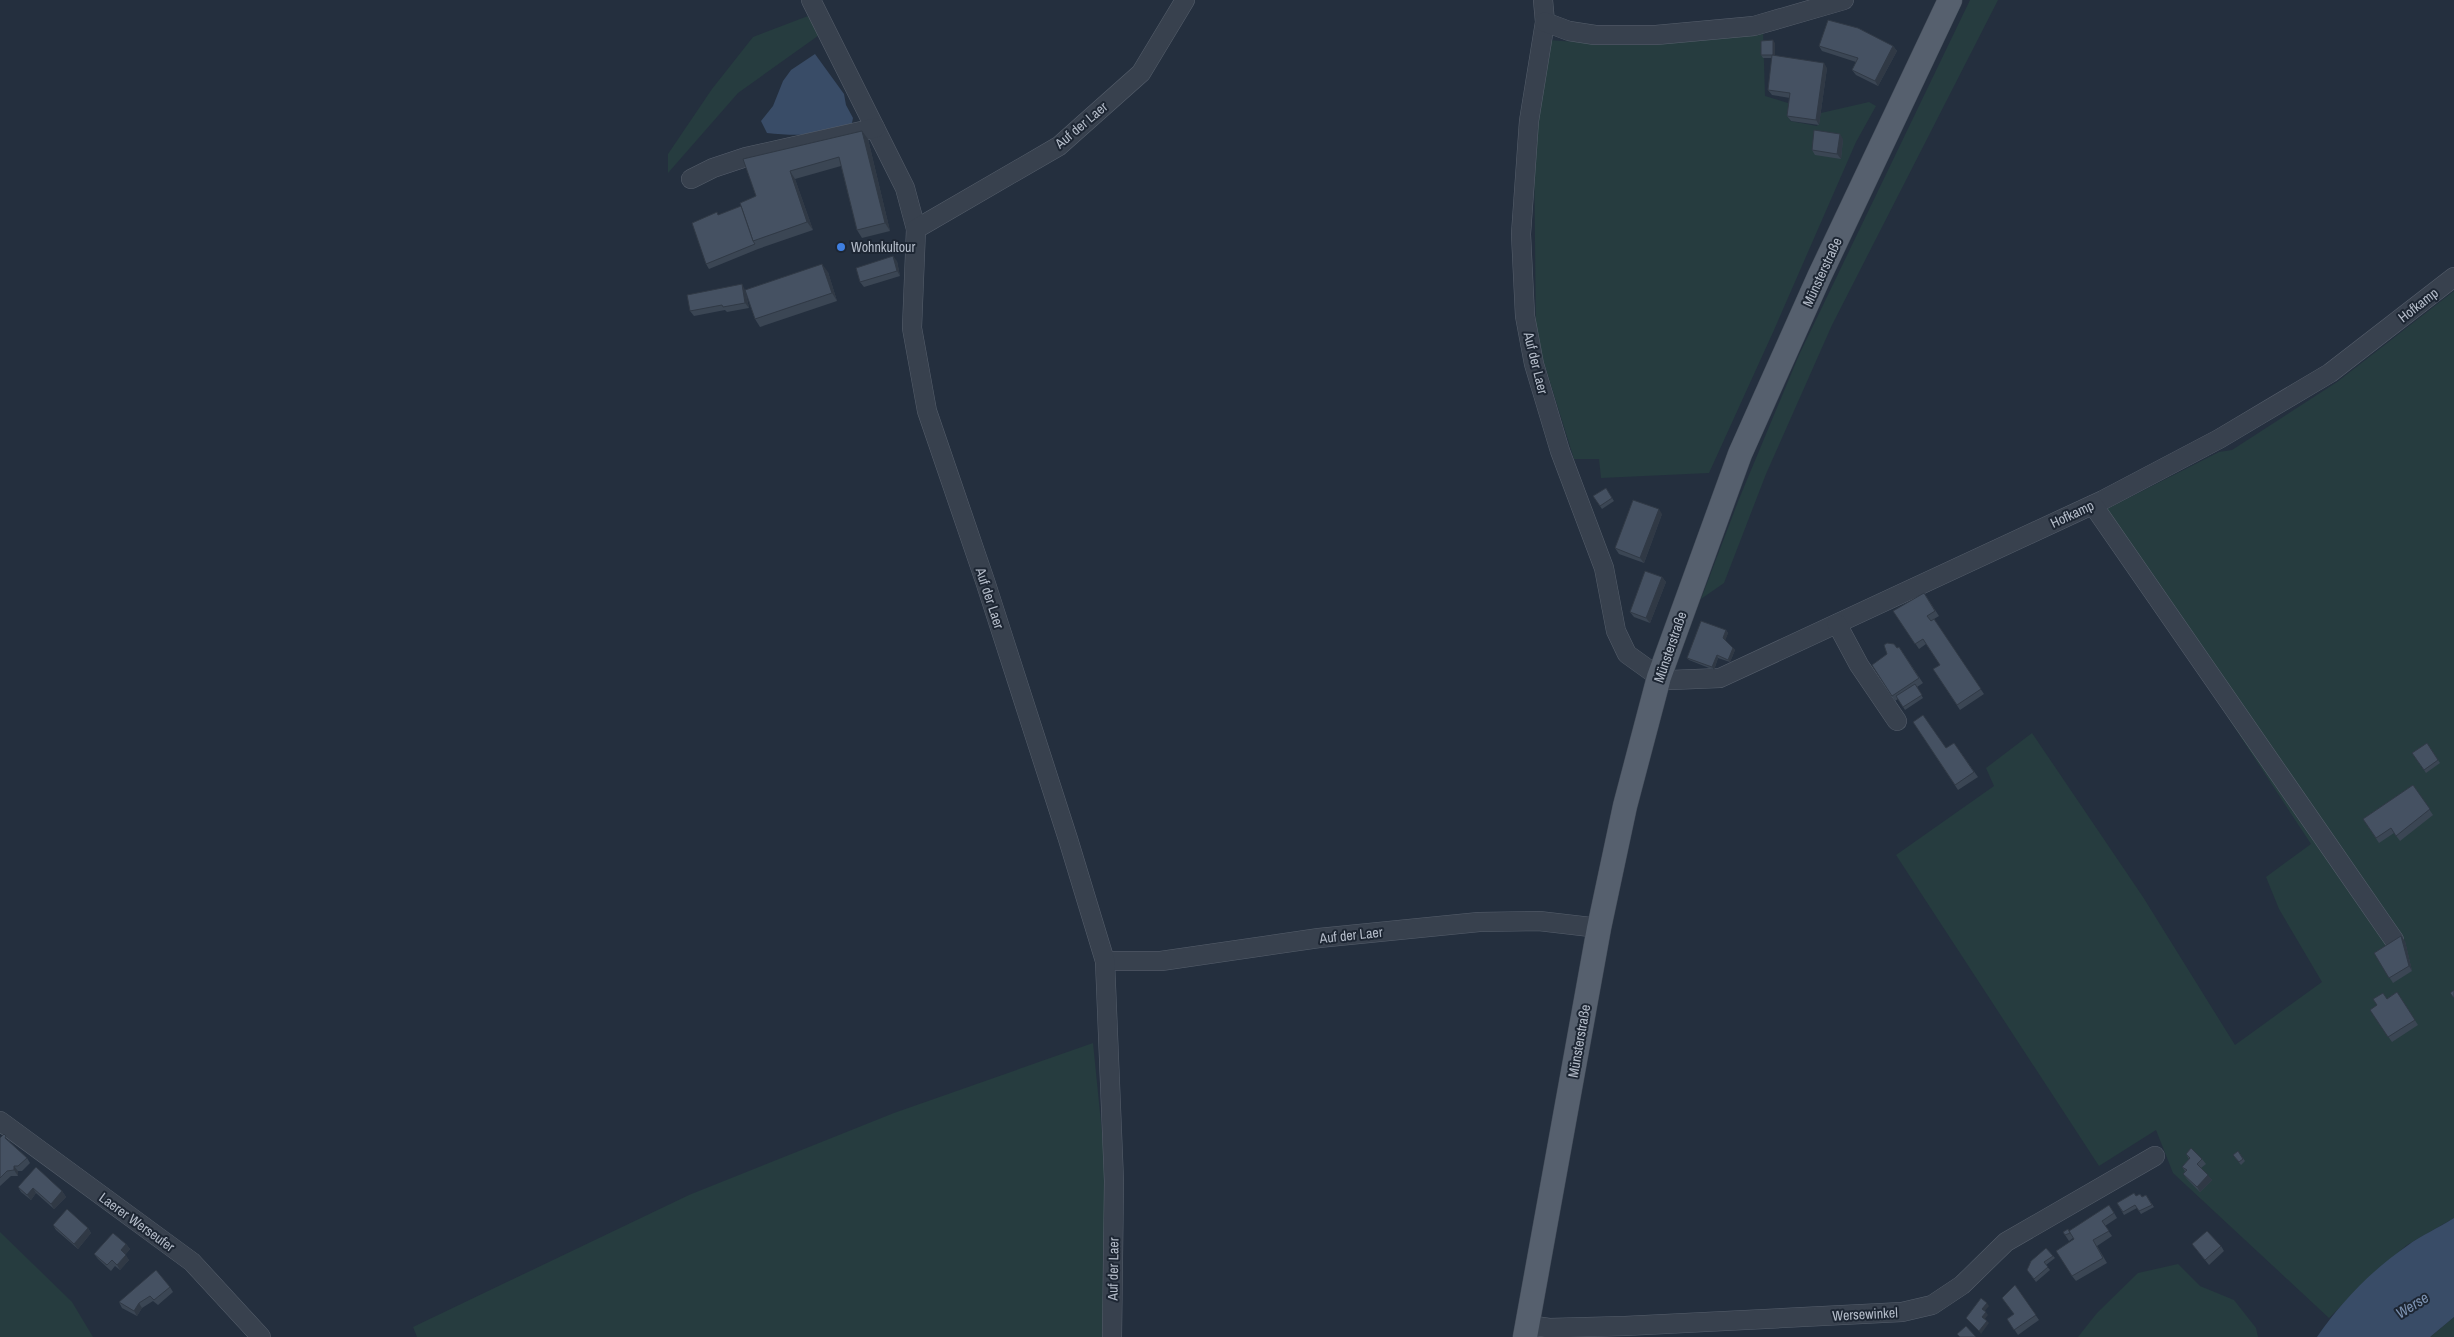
<svg xmlns="http://www.w3.org/2000/svg" width="2454" height="1337" viewBox="0 0 2454 1337" font-family="'Archivo Narrow',sans-serif">
<rect width="100%" height="100%" fill="#242f3e"/>
<g fill="#263c3f">
<path d="M1970 0H1998L1832 325 1766 474 1724 583 1701 599 1739 499 1799 355Z"/>
<path d="M808 16 822 33 738 93 668 173V154L712 89 753 37Z"/>
<path d="M1763 30 1765 96 1788 103 1790 121 1817 126 1821 113 1869 102 1876 106 1856 142 1774 330 1709 473 1601 478 1599 459H1574L1536 337 1534 145 1549 40C1620 47 1692 37 1763 30Z"/>
<path d="M2454 291V1218L2407 1245 2375 1272 2329 1318 2173 1173 2156 1130 2099 1166 1896 855 1994 786 1986 768 2032 733 2143 897 2235 1045 2322 982 2279 909 2266 877 2311 844 2095 515 2219 452 2232 450 2337 382Z"/>
<path d="M1093 1043 1106 1172 1104 1337H417L413 1327 689 1195 894 1113Z"/>
<path d="M0 1232 72 1302 93 1337H0Z"/>
<path d="M2178 1264 2200 1286 2234 1300 2256 1328 2258 1337H2078L2097 1313 2138 1273Z"/>
<path d="M2454 1317V1337H2430Z"/>
</g>
<g fill="#394c67">
<path d="M815 54 844 94 846 105 853 118 852 123C828 137 794 136 767 133L761 121 773 106 783 81 791 70Z"/>
<path d="M2454 1218V1317L2430 1337H2317C2340 1303 2373 1269 2407 1246 2421 1235 2439 1228 2454 1218Z"/>
</g>
<g fill="none" stroke-linecap="round" stroke-linejoin="round">
<defs>
<g id="minor">
<path d="M811 0 905 188 916 229"/>
<path d="M1543 0 1545 22 1529 121 1521 234 1525 316 1534 364 1560 451 1604 568 1616 631 1627 654 1659 677 1671 680 1720 678 2103 500 2219 439 2330 373 2454 277"/>
<path d="M1545 22 1569 31 1595 35H1656L1754 26 1844 0"/>
<path d="M691 179 713 168 746 157 875 128"/>
<path d="M2093 505 2394 940"/>
<path d="M1837 624 1859 665 1897 721"/>
<path d="M1105 961H1161L1319 938 1479 922 1539 921 1599 928"/>
<path d="M0 1121 192 1262 261 1337"/>
<path d="M1528 1325 1549 1328 1625 1326 1902 1312 1932 1305 1962 1285 2006 1242 2155 1156"/>
<path d="M1112 1337 1114 1181 1105 961 1068 839 985 581 927 411 912 328 916 229 1059 146 1141 73 1185 0"/>
</g>
<path id="major" d="M1525 1337 1599 928 1625 806 1659 677 1740 454 1819 277 1950 0"/>
</defs>
<use href="#minor" stroke="#565f6c" stroke-width="20"/>
<use href="#major" stroke="#414a57" stroke-width="25"/>
<use href="#minor" stroke="#38414e" stroke-width="19"/>
<use href="#major" stroke="#56606e" stroke-width="24"/>
</g>
<g fill="#3b4654">
<path d="M1775 43V56L1827 68 1819 125 1791 121 1787 116 1790 98 1772 95 1768 90 1772 58H1763L1761 55Z"/>
<path d="M1819 46H1893L1897 51 1878 86 1856 75 1852 70 1856 62 1822 51Z"/>
<path d="M868 139 890 231 862 238 857 230 841 166 795 179 813 230 758 249 709 269 706 264 719 215 741 206 756 196 743 159Z"/>
<path d="M1843 139 1841 159 1815 155 1812 150Z"/>
<path d="M897 261 900 276 864 287 860 282Z"/>
<path d="M828 272 837 301 760 327 755 319 746 293 749 308 727 312 725 310 694 316 690 311 746 290Z"/>
<path d="M1606 488 1614 501 1602 509 1593 496Z"/>
<path d="M1662 514 1644 563 1619 554 1615 548Z"/>
<path d="M1662 577 1666 582 1650 623 1634 617 1630 612Z"/>
<path d="M1924 593 1939 616 1934 619 1984 694 1960 710 1933 669 1940 665 1926 644 1919 649 1893 611Z"/>
<path d="M1726 630 1728 633 1725 640 1735 650 1730 662 1718 658 1714 670 1689 660 1687 658Z"/>
<path d="M1899 647 1923 683 1917 687 1923 698 1905 710 1898 699 1895 701 1872 665Z"/>
<path d="M1913 722 1946 748 1954 743 1978 777 1958 790Z"/>
<path d="M2427 743 2440 763 2426 773 2412 753Z"/>
<path d="M2413 785 2433 815 2400 841 2394 833 2379 843 2363 819Z"/>
<path d="M2405 941 2412 971 2393 983 2374 953Z"/>
<path d="M2397 992 2418 1025 2392 1042 2370 1010Z"/>
<path d="M0 1138 10 1141 9 1142 27 1158 30 1163 22 1171H18V1176H11L0 1186Z"/>
<path d="M2238 1151 2245 1161 2241 1165 2233 1155Z"/>
<path d="M2186 1154 2202 1159 2206 1164 2201 1168 2212 1180 2200 1192 2187 1179 2183 1174 2185 1171 2182 1167 2189 1159Z"/>
<path d="M18 1187 62 1191 66 1197 54 1209 36 1193 31 1200 21 1192Z"/>
<path d="M2146 1195 2154 1207 2141 1214 2137 1208 2124 1215 2117 1203 2137 1196 2142 1197Z"/>
<path d="M2113 1211 2117 1218 2105 1226 2112 1236 2097 1246 2107 1263 2076 1281 2072 1276 2074 1239 2073 1238 2069 1241 2063 1232 2069 1231Z"/>
<path d="M53 1225 88 1228 91 1233 78 1249 56 1230Z"/>
<path d="M126 1244 130 1249 125 1255 129 1260 120 1270 115 1266 111 1271 98 1259 94 1254Z"/>
<path d="M2192 1244 2221 1246 2224 1251 2209 1265Z"/>
<path d="M2046 1248 2055 1258 2046 1265 2050 1270 2036 1282 2027 1270Z"/>
<path d="M2015 1285 2039 1320 2018 1335 2007 1319 2014 1314Z"/>
<path d="M170 1287 173 1292 158 1305 153 1301 142 1308 137 1316 122 1308 119 1302Z"/>
</g>
<g fill="#303945">
<path d="M1773 40 1775 43V58L1773 55Z"/>
<path d="M1893 46 1897 51 1878 86 1875 81Z"/>
<path d="M1824 63 1827 68 1819 125 1816 120Z"/>
<path d="M862 131 868 139 890 231 885 223Z"/>
<path d="M1840 134 1843 139 1841 159 1837 154Z"/>
<path d="M790 171 795 179 813 230 807 222Z"/>
<path d="M893 256 897 261 900 276 897 271Z"/>
<path d="M822 264 828 272 837 301 832 293Z"/>
<path d="M742 284 745 290 749 308 745 303Z"/>
<path d="M1659 509 1662 514 1644 563 1640 558Z"/>
<path d="M1662 577 1666 582 1650 623 1646 618Z"/>
<path d="M1726 630 1728 633 1725 641 1723 638Z"/>
<path d="M1733 648 1735 650 1730 662 1728 660Z"/>
<path d="M1717 655 1718 658 1714 670 1712 667Z"/>
<path d="M2401 936 2405 941 2412 971 2409 966Z"/>
<path d="M14 1166 18 1171V1176L14 1170Z"/>
<path d="M2208 1175 2212 1180 2200 1192 2197 1187Z"/>
<path d="M33 1188 36 1193 31 1200 27 1195Z"/>
<path d="M62 1191 66 1197 54 1209 51 1204Z"/>
<path d="M88 1228 91 1233 78 1249 74 1244Z"/>
<path d="M126 1244 130 1249 124 1256 121 1250Z"/>
<path d="M126 1255 129 1260 120 1270 117 1265Z"/>
<path d="M139 1303 142 1308 137 1316 134 1311Z"/>
<path d="M1987 1303 1989 1306 1984 1312 1982 1309Z"/>
<path d="M1986 1312 1988 1315 1984 1320 1982 1317Z"/>
<path d="M1987 1321 1989 1323 1981 1334 1979 1331Z"/>
</g>
<g fill="#455162" stroke="#303945">
<path d="M1828 20 1858 28 1893 46 1875 81 1852 70 1858 58 1819 46Z"/>
<path d="M1773 40V55H1761V41Z"/>
<path d="M1772 55 1824 63 1816 120 1787 116 1790 93 1768 90Z"/>
<path d="M1814 130 1840 134 1837 154 1812 150Z"/>
<path d="M862 131 885 223 857 230 839 157 790 171 807 222 753 241 740 203 756 196 743 159Z"/>
<path d="M741 206 753 241 755 244 706 264 692 223 717 212 718 215Z"/>
<path d="M893 256 897 271 860 282 856 268Z"/>
<path d="M822 264 832 293 755 319 745 290Z"/>
<path d="M742 284 745 303 723 307 722 305 690 311 687 295Z"/>
<path d="M1606 488 1612 498 1600 506 1593 496Z"/>
<path d="M1633 500 1659 509 1640 558 1615 548Z"/>
<path d="M1645 571 1662 577 1646 618 1630 612Z"/>
<path d="M1924 593 1935 611 1927 616 1931 621 1934 619 1981 689 1957 705 1933 669 1940 665 1923 639 1915 644 1893 611Z"/>
<path d="M1701 621 1726 630 1723 638 1733 648 1728 660 1717 655 1712 667 1687 658Z"/>
<path d="M1887 643 1894 644 1897 648 1899 647 1919 678 1892 696 1872 665 1887 654 1884 645Z"/>
<path d="M1915 684 1922 695 1903 707 1896 696Z"/>
<path d="M1923 715 1946 748 1954 743 1974 772 1955 785 1913 722Z"/>
<path d="M2427 743 2438 760 2424 770 2412 753Z"/>
<path d="M2413 785 2430 809 2396 836 2391 828 2376 838 2363 819Z"/>
<path d="M2401 936 2409 966 2389 978 2374 953Z"/>
<path d="M2454 990V998L2450 993Z"/>
<path d="M2397 992 2415 1020 2388 1037 2370 1010 2377 1005 2373 999 2383 993 2387 999Z"/>
<path d="M4 1134 6 1136 5 1138 27 1158 18 1166H14V1170L7 1171 0 1178V1138Z"/>
<path d="M2191 1148 2202 1159 2197 1164 2208 1175 2197 1187 2183 1174 2187 1170 2182 1167 2190 1158 2186 1154Z"/>
<path d="M2238 1151 2243 1159 2239 1162 2233 1155Z"/>
<path d="M36 1167 62 1191 51 1204 33 1188 27 1195 18 1187Z"/>
<path d="M2134 1193 2136 1196 2140 1194 2142 1197 2146 1195 2152 1205 2139 1211 2135 1205 2123 1212 2117 1203Z"/>
<path d="M2109 1205 2114 1213 2102 1221 2109 1231 2093 1240 2103 1258 2072 1276 2056 1251 2074 1239 2069 1231Z"/>
<path d="M67 1209 88 1228 74 1244 53 1225Z"/>
<path d="M2068 1229 2070 1233 2065 1235 2063 1232Z"/>
<path d="M2207 1231 2221 1246 2205 1260 2192 1244Z"/>
<path d="M113 1233 126 1244 121 1250 126 1255 117 1265 112 1260 107 1265 94 1254Z"/>
<path d="M2046 1248 2053 1256 2044 1262 2048 1267 2034 1279 2027 1270 2031 1261Z"/>
<path d="M156 1270 170 1287 154 1300 150 1296 139 1303 134 1311 119 1302Z"/>
<path d="M2015 1285 2036 1315 2014 1330 2007 1319 2014 1314 2002 1298Z"/>
<path d="M1981 1298 1987 1303 1982 1309 1986 1312 1982 1317 1987 1321 1979 1331 1966 1318Z"/>
<path d="M1966 1326 1976 1337H1960L1957 1334Z"/>
</g>
<circle fill="#3f7fe0" stroke="#1d2633" stroke-width="2" cx="841" cy="247" r="5"/>
<g text-anchor="middle" dominant-baseline="central" stroke-width="4" stroke-linejoin="round" paint-order="stroke">
<g font-size="14" fill="#b4bcc9" stroke="#1d2633">
<text transform="translate(1081 125) rotate(-40)">Auf der Laer</text>
<text transform="translate(1822 272) rotate(-65)">Münsterstraße</text>
<text transform="translate(2418 305) rotate(-38)">Hofkamp</text>
<text transform="translate(1536 363) rotate(76)">Auf der Laer</text>
<text transform="translate(2072 514) rotate(-25)">Hofkamp</text>
<text transform="translate(990 598) rotate(72)">Auf der Laer</text>
<text transform="translate(1670 647) rotate(-71)">Münsterstraße</text>
<text transform="translate(1351 935) rotate(-6)">Auf der Laer</text>
<text transform="translate(1579 1041) rotate(-80)">Münsterstraße</text>
<text transform="translate(137 1222) rotate(36)">Laerer Werseufer</text>
<text transform="translate(1113 1269) rotate(-89)">Auf der Laer</text>
<text transform="translate(1865 1314) rotate(-3)">Wersewinkel</text>
</g>
<g font-size="14" fill="#b4bcc9" stroke="#1d2633" text-anchor="start">
<text x="851" y="247">Wohnkultour</text>
</g>
<g font-size="15" font-style="italic" fill="#7c92b1" stroke="#1d2633">
<text transform="translate(2412 1305) rotate(-32)">Werse</text>
</g>
</g>
</svg>
